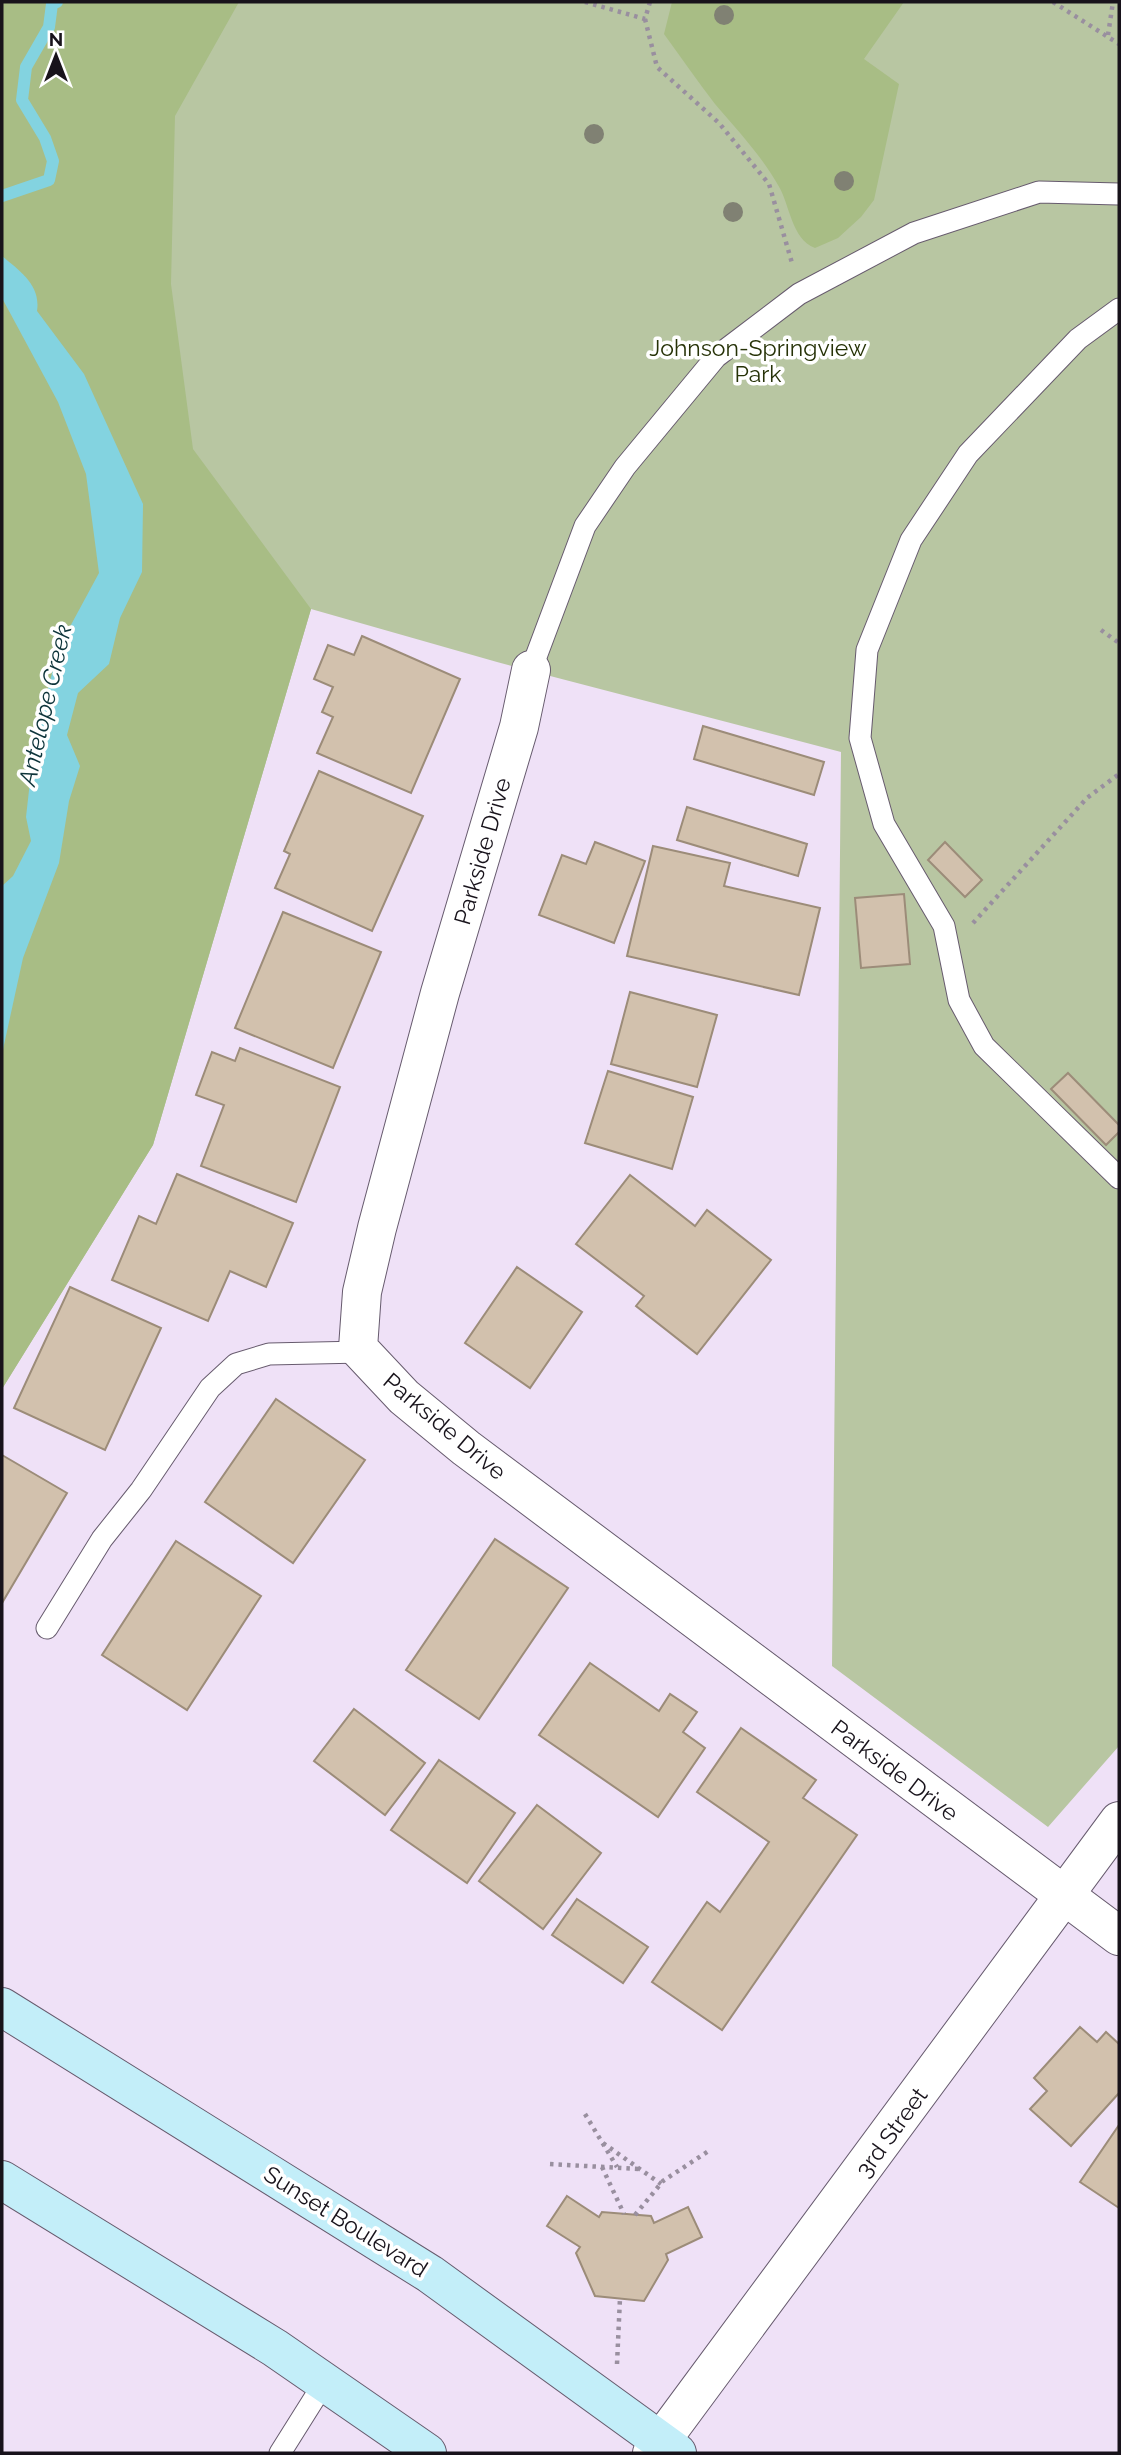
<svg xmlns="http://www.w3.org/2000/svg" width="1121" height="2455" viewBox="0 0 1121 2455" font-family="Raleway,sans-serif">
<rect width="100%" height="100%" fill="#efe1f7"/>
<path fill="#b8c6a2" d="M2 2H1119V1746L1048 1827 832 1666 841 752 497 662 311 609 153 1145 2 1389Z"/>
<g fill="#a8bd85">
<path d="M2 2H239L175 116 171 284 193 449 311 609 153 1145 2 1389Z"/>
<path d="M672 2H904L864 59 899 84 874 200 861 217 838 238 815 248C791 239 790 204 778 185 761 155 737 130 715 104 697 81 681 57 664 34Z"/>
</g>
<path fill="#83d3e0" d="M2 256C20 271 41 285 37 311L84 374 143 504 142 572 120 618 109 664 78 693 67 735 80 766 69 801 59 863 23 958 2 1054V886L13 876 31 841 26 817 35 737 59 647 99 573 86 474 58 402 2 298Z"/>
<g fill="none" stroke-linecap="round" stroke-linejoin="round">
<path stroke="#83d3e0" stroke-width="12" d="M2 196 49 180 53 161 45 138 22 100 26 67 49 27 52 4 57 2"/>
</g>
<g fill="#d2c1ad" stroke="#9c8c79" stroke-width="2">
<path d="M362 636 460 679 411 793 317 753 333 717 322 712 333 687 314 679 328 645 354 655Z"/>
<path d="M703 726 824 762 814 795 694 759Z"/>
<path d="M319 771 423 816 372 931 275 888 290 854 284 851Z"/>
<path d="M687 807 807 844 798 876 677 840Z"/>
<path d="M595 842 645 861 614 943 539 915 562 855 586 864Z"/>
<path d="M945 842 982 880 965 897 928 860Z"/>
<path d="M653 846 730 863 724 886 820 908 799 995 627 956Z"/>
<path d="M904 894 910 964 861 968 855 898Z"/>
<path d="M283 912 381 952 333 1068 235 1028Z"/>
<path d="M630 992 717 1015 697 1087 611 1064Z"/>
<path d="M240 1048 340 1087 296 1202 201 1166 224 1105 196 1095 212 1052 235 1061Z"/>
<path d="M608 1071 693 1097 672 1169 585 1143Z"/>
<path d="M1068 1073 1119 1125V1132L1106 1145 1051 1089Z"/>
<path d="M177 1174 293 1223 266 1287 230 1271 208 1321 112 1280 139 1216 156 1224Z"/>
<path d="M630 1175 695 1226 707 1210 771 1260 697 1354 636 1306 644 1296 576 1244Z"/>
<path d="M517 1267 582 1312 530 1388 465 1343Z"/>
<path d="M70 1287 161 1328 105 1450 14 1408Z"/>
<path d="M276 1399 365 1460 293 1563 205 1502Z"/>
<path d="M2 1455 67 1493 2 1603Z"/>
<path d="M495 1539 568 1588 479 1719 406 1670Z"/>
<path d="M176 1541 261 1596 187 1710 102 1655Z"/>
<path d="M590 1663 659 1711 670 1694 697 1712 683 1732 705 1748 658 1817 539 1735Z"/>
<path d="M354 1709 425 1763 385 1815 314 1761Z"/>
<path d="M741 1728 816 1780 803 1798 857 1835 722 2030 652 1982 707 1902 720 1912 769 1842 697 1792Z"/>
<path d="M439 1760 515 1813 467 1883 391 1830Z"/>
<path d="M537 1805 601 1853 543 1929 479 1881Z"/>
<path d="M577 1899 648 1947 623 1983 552 1935Z"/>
<path d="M1080 2027 1097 2042 1106 2032 1119 2044V2093L1071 2146 1030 2109 1047 2091 1034 2078Z"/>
<path d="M1119 2125V2208L1080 2182Z"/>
<path d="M567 2196 599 2217 602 2212 651 2216 654 2223 688 2207 702 2237 666 2254 668 2260 644 2301 595 2296 576 2253 580 2247 547 2226Z"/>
</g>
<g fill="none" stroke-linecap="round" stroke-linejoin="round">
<defs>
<g id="service">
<path d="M1119 309 1078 339 968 454 911 540 867 650 860 738 884 824 944 926 959 1000 984 1046 1119 1178"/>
<path d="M531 670 585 526 625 467 716 357 799 294 914 233 1039 192 1119 194"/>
<path d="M47 1628 102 1539 141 1490 210 1388 236 1364 269 1354 362 1352"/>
<path d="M280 2453 324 2383"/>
</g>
<path id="minor" d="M531 670 519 727 440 993 377 1228 362 1292 358 1348 404 1397 466 1448 1119 1936"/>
<path id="tertiary" d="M652 2453 1119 1821"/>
<g id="secondary">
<path d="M2 2007 430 2274 677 2453"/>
<path d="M2 2180 275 2348 427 2453"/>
</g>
</defs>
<use href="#service" stroke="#675b6e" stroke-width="23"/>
<use href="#minor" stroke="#675b6e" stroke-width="40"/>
<use href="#tertiary" stroke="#675b6e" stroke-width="40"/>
<use href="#secondary" stroke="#675b6e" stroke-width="40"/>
<g stroke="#998f9f" stroke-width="4.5" stroke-dasharray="3.5 5" stroke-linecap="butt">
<path d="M585 2 645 19 650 2"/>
<path d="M1053 2 1119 44"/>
<path d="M645 19 657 67 719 123 769 184 792 263"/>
<path d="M1108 35 1113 2"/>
<path d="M1101 630 1119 643"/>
<path d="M973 923 1087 798 1119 774"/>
<path d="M585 2114 617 2167"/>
<path d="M603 2143 661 2184"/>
<path d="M550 2164 639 2169"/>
<path d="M602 2167 624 2214"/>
<path d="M635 2215 663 2181 710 2150"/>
<path d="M617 2364 620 2298"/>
</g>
<use href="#service" stroke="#fff" stroke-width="21"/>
<use href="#minor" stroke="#fff" stroke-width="38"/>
<use href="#tertiary" stroke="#fff" stroke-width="38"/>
<use href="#secondary" stroke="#c3eef9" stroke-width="38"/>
</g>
<g fill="#808173">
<circle cx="724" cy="15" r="10"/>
<circle cx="594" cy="134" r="10"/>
<circle cx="844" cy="181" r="10"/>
<circle cx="733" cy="212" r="10"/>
</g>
<g text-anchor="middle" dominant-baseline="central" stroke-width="7" stroke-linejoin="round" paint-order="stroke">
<g font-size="23" fill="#263207" stroke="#fff">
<text x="758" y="347">Johnson-Springview<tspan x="758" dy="26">Park</tspan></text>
</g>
<g font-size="23" fill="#18131b" stroke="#fff">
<text transform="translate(482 851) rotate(-74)">Parkside Drive</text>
<text transform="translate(445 1426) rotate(40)">Parkside Drive</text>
<text transform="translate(895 1770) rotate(37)">Parkside Drive</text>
<text transform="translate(891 2132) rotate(-54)">3rd Street</text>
<text transform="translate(346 2221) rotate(32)">Sunset Boulevard</text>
</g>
<g font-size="24" font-style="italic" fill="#0d343a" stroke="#fff">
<text transform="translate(45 705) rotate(-77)">Antelope Creek</text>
</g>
</g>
<rect width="1121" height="2455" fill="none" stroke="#18131b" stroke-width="7"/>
<g transform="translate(56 56)" stroke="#ffffff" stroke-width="5" paint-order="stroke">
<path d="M0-5L12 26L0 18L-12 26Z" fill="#18131b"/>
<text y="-10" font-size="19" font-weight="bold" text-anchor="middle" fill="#18131b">N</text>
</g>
</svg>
